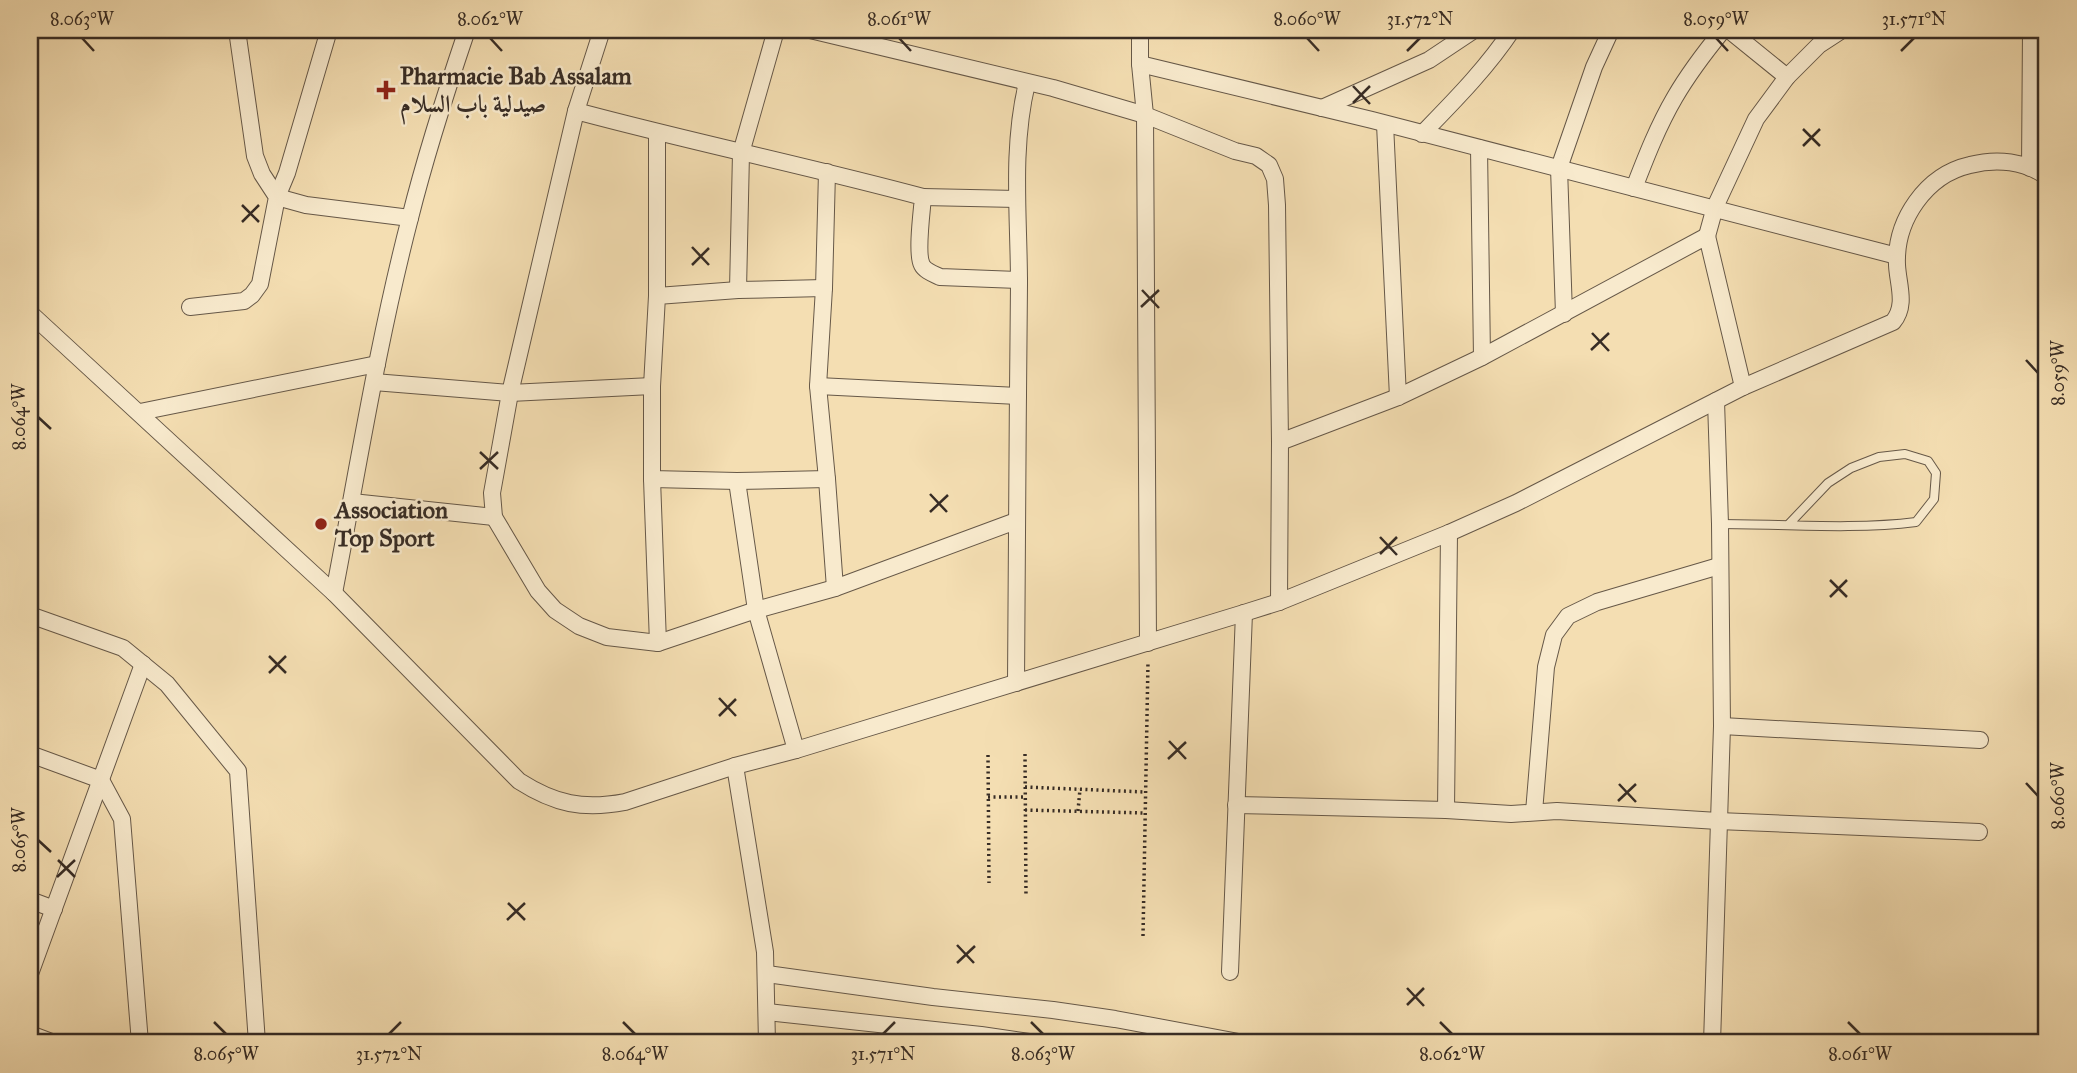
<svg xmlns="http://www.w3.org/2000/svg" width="2077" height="1073" viewBox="0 0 2077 1073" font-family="'IM FELL Great Primer',Amiri,serif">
<rect width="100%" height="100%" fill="#f4deb2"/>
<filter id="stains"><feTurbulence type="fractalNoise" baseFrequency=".00286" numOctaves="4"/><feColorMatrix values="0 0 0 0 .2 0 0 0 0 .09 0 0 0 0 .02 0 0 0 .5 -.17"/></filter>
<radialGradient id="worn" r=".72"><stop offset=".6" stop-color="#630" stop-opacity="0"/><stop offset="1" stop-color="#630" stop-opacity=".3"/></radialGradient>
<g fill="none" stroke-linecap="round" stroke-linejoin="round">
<defs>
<path id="lane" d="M1720 524C1784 524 1853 530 1916 522L1934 499 1936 473 1928 461 1905 454 1879 457 1851 468 1828 483 1789 524"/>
<g id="street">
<path d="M329 30 287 173 277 197 306 205 410 218"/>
<path d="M602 30 576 111 510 393 492 493 494 517 538 591 555 610 579 626 607 637 658 643 756 610 835 588 1016 521"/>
<path d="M810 30 1053 88 1145 115 1235 151 1256 156 1269 165 1275 179 1277 205 1280 442 1279 602"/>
<path d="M1140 30V64L1145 115 1148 643"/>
<path d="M1729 30 1787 77"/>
<path d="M1140 64 1372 120 1897 256"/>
<path d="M1322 108 1429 60 1474 30"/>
<path d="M576 111C691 142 808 166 923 197 922 210 916 254 922 265 925 271 934 274 940 277L1019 280"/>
<path d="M1385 124 1398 397"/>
<path d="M657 133V296"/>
<path d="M1422 134C1454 101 1486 69 1512 30"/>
<path d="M1479 148 1482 357"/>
<path d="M2030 168 2031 30"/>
<path d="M1634 188C1646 157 1658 126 1675 97 1689 73 1705 52 1723 30"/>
<path d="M923 197 1017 199"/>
<path d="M1707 236 1715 207 1756 119 1787 77 1819 45 1842 30"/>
<path d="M824 288 818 386 827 479 737 481 652 479V386L657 296 738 290Z"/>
<path d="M824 288 827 172"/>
<path d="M738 290 741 153 776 30"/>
<path d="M190 307 244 301 252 295 260 284 277 197 262 174 255 156 237 30"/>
<path d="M30 313 334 593 519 781C555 804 583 810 625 802L735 766 796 750 1244 613 1279 602 1449 533 1516 503 1743 387 1893 322C1907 305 1898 285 1897 265 1895 220 1926 175 1970 165 1997 158 2025 161 2047 177"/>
<path d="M1564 314 1559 168 1594 67 1611 30"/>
<path d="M374 382 510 393 652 386"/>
<path d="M818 386 1018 396"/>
<path d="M140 412 377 364"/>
<path d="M1280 442 1398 397 1482 357 1707 236 1743 387"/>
<path d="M652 479 658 643"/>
<path d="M827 479 835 588"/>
<path d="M737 481 756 610 796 750"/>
<path d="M352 502 494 517"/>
<path d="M334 593C358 468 378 341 410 218 426 154 446 92 467 30"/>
<path d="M30 615 123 648 167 684 238 771 257 1043"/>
<path d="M1016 683C1016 550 1018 417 1019 284 1019 217 1011 149 1027 83"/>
<path d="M1722 726 1980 740"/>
<path d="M30 754 101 780 122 819 140 1043"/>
<path d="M735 766 765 952 767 1043"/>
<path d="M1236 805 1446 810 1511 814 1557 811 1718 821 1979 832"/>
<path d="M1446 810 1449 533"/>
<path d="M1534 812 1546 667 1554 635 1568 616 1597 602 1719 566"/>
<path d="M30 900 54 909"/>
<path d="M1230 972 1244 613"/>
<path d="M30 974 143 664"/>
<path d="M767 974 933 997 1053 1010 1115 1019 1244 1043"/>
<path d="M767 1012 981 1035 1036 1043"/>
<path d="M30 1034 54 1043"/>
<path d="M1712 1043 1722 726 1720 524 1716 401"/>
</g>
</defs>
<use href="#lane" stroke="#665848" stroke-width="10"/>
<use href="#street" stroke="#665848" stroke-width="18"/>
<g stroke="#372c25" stroke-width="3.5" stroke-dasharray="2 3.5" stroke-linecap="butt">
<path d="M1025 754 1026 897"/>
<path d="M988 755 989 883"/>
<path d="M1025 787 1145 792"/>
<path d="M988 797H1025"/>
<path d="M1025 810 1145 813"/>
<path d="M1078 811 1080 789"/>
<path d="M1143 936 1148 662"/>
</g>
<use href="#lane" stroke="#f8eacd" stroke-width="8"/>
<use href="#street" stroke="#f8eacd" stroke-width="16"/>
</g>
<path fill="none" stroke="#372c25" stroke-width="2.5" d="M82 38 94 51M490 38 502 51M899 38 911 51M1307 38 1319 51M1716 38 1728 51M1407 51 1420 38M1901 51 1914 38M1353 86 1370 104M1353 103 1370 86M1803 129 1820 146M1803 146 1820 129M242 205 259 222M242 222 259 205M692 247 709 265M692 265 709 248M1142 290 1159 308M1141 307 1159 290M1592 333 1609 351M1591 350 1609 333M2026 360 2038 373M38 417 51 429M480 452 498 469M480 469 498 452M930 494 947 512M930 512 948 495M1380 537 1397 555M1380 554 1397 537M1830 580 1847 597M1830 597 1847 580M269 656 286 673M269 673 286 656M719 698 736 716M719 716 736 699M1169 741 1186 759M1168 759 1186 742M2026 783 2038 796M1619 784 1636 802M1618 801 1636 784M38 840 51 852M58 860 75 877M57 877 75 860M508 903 525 920M507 920 525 903M957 945 974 963M957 963 975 946M1407 988 1424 1006M1407 1005 1424 988M214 1022 226 1034M623 1022 635 1034M1031 1022 1043 1034M1440 1022 1452 1034M1848 1022 1860 1034M389 1034 401 1022M883 1034 895 1022"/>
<g fill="#8f2418" stroke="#f8eacd" stroke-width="2.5">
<path d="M382.5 79.5h7v7h7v7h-7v7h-7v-7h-7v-7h7z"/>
<circle cx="321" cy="524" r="7"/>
</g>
<g text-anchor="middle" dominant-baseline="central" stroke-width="5" stroke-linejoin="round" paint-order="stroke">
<g font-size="24" font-weight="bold" fill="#372c25" stroke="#f8eacd" text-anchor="start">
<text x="400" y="76">Pharmacie Bab Assalam<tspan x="400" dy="28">صيدلية باب السلام</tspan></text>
<text x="335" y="510">Association<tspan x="335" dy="28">Top Sport</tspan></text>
</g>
</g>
<rect width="2077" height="1073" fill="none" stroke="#f4deb2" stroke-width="77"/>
<rect x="38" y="38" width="2000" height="996" fill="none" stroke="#372c25" stroke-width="2.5"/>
<g font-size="18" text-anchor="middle" fill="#372c25">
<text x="82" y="25">8.063°W</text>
<text x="490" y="25">8.062°W</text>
<text x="899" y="25">8.061°W</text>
<text x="1307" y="25">8.060°W</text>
<text x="1420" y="25">31.572°N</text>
<text x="1716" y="25">8.059°W</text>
<text x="1914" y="25">31.571°N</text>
<text transform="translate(2058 373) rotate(-90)" y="6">8.059°W</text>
<text transform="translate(19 417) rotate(-90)" y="6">8.064°W</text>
<text transform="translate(2058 796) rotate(-90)" y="6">8.060°W</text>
<text transform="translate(19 840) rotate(-90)" y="6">8.065°W</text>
<text x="226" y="1060">8.065°W</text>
<text x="389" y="1060">31.572°N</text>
<text x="635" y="1060">8.064°W</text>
<text x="883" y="1060">31.571°N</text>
<text x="1043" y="1060">8.063°W</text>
<text x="1452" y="1060">8.062°W</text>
<text x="1860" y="1060">8.061°W</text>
</g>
<rect width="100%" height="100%" filter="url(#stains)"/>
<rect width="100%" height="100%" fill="url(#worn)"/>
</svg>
